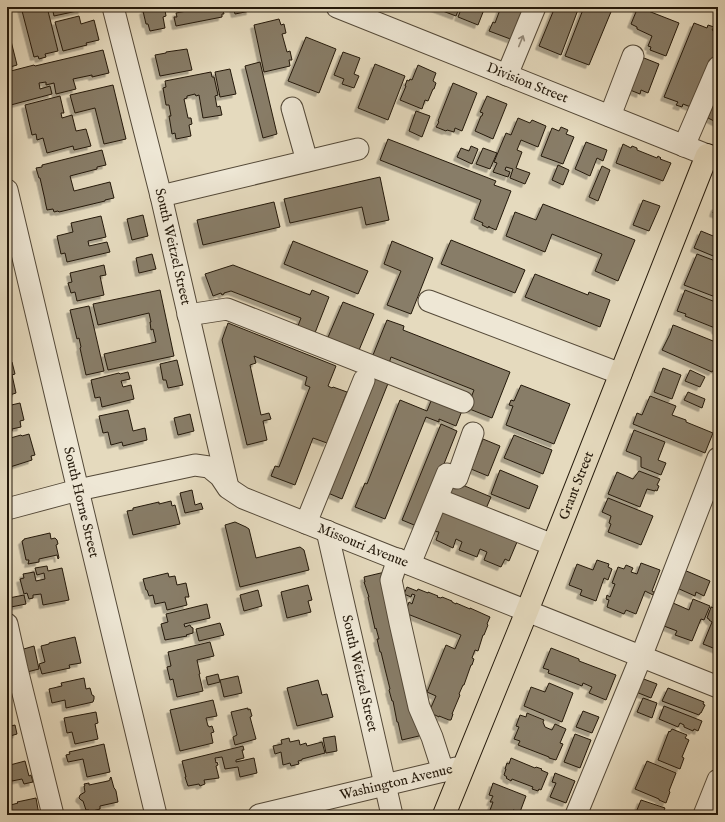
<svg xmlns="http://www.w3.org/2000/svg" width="725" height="822" viewBox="0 0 725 822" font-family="'IM FELL English',serif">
<defs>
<filter id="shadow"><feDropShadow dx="-3.5" dy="3.5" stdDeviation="0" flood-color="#0004"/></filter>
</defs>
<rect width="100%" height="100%" fill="#e5dabe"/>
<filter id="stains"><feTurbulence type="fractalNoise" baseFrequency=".005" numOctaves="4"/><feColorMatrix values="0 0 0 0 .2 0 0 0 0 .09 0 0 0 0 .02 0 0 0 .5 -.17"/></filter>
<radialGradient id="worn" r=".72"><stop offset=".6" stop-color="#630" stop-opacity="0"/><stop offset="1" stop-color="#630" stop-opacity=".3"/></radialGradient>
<g fill="#887d68" stroke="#24190b" filter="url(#shadow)">
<path d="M21 7H47L58 51 45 54 46 57 39 59 38 56 34 57Z"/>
<path d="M52 7H81L82 10 54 16Z"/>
<path d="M145 7H161L162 11 165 10 166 16 163 17 165 28 150 31 148 24H146L143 11 146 10Z"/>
<path d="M208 7H222L224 14H222V17L176 26 174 17H177L176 13Z"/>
<path d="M233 7H249L250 11 235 14Z"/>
<path d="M432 7H485L478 25 458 17 460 12 458 11 456 16Z"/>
<path d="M501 7H526L513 40 489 31 493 22 495 23Z"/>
<path d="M555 7H579L561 55 539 46Z"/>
<path d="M584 7H613L589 65 565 56Z"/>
<path d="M638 7 679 23 666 56 650 50 651 47 648 46 652 36 637 29V27L631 24Z"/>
<path d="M79 16 81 24 94 20 99 40 86 43 87 45 63 51 55 22Z"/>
<path d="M279 19 281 25 284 24 286 33 282 34 287 52 290 51 292 60H289L290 66 264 72 254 25Z"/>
<path d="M694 23 707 28 708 25 714 27 712 30 718 32V55L696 109 683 104 682 107 676 105 678 102 664 97Z"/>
<path d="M7 25 17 65 7 68Z"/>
<path d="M306 37 336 49 319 93 288 81Z"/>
<path d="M187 49 192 70 160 76 155 55 166 53V52Z"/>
<path d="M103 50 109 73 92 77V75L73 79 76 89 56 94 54 83 46 85V82L39 83 40 89 50 86 52 94 7 106V72L34 65 35 66Z"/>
<path d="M343 52 360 58 354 74 359 76 354 88 342 84 344 79 334 75Z"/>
<path d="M639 56 659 64 648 93 641 90 640 94 630 90Z"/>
<path d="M260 62 277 134 263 138 245 66Z"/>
<path d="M375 64 405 76 388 120 358 108Z"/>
<path d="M418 65 436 73 433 81 436 83 434 89H433L428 101 425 100 422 109 400 100 406 86H405L407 80 409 81 410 79 412 80Z"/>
<path d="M230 69 236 94 220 97 215 72Z"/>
<path d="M211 72 212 77H214L218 95 215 96 217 107 220 106 222 115 203 118 199 95 196 96 195 94 187 96V98L184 99 188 118H191L192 124 189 125 191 136 176 139 175 133 172 134 169 116H171L169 105H166L163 88 166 87 165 81Z"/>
<path d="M453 83 477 93 462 131 455 128 454 132 447 130 446 131 436 127 439 122 438 121Z"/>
<path d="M113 85 126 139 104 144 95 108 75 113 70 95Z"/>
<path d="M717 94H718V123L708 118Z"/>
<path d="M60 96 64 113H61L62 118 72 115 76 131 86 129 91 146 74 150 73 146 47 153 43 138 37 140 36 134 32 135 25 105Z"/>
<path d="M487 96 507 104 493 139 475 131 481 116H482L483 113 480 112Z"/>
<path d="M416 111 430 116 422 137 409 131Z"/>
<path d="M518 118 530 123 532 120 546 126 538 147 521 140 517 150 522 152 516 168 530 173 525 184 510 178 513 169 506 167 505 170 510 172 508 177 493 172 497 163 494 162 506 133 511 135Z"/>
<path d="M561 127 568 130 566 134 574 137 563 164 541 156 552 128 559 131Z"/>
<path d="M388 139 496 181 494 185 511 191 496 230 489 227V226L488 228 482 225 483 223 474 219 481 200 380 160Z"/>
<path d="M586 142 607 150 603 161 597 158 590 176 575 169Z"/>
<path d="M623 144 631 148 632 146 637 148V150L657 158 658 156 661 158 660 159 671 163 663 181 616 163Z"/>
<path d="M471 146 478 149 472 164 457 157 461 148 469 151Z"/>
<path d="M483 148 497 153 490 169 476 164Z"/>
<path d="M102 150 106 165 97 167V169L70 176 74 191 110 182 114 198 105 200V201L59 212 58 211 54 212 53 209 47 210 45 201V200L40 178H39L36 168 42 167V165Z"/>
<path d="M558 165 569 170 563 185 552 180Z"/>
<path d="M602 166 610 170 598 201 589 197Z"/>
<path d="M380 177 389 220 366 225 362 207 290 223 284 199Z"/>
<path d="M643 200 660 206 649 231 633 225Z"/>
<path d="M274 202 280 227 203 245 197 220Z"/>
<path d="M543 204 635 240 618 281 595 271 602 254 552 234 545 252 506 236 515 212 536 220Z"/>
<path d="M718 206V215L713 213 715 207Z"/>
<path d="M143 215 148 236 132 240 127 219Z"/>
<path d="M101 216 106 237 88 241 89 246 107 242 110 252 67 262 65 253 61 254 57 236 73 232 71 223Z"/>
<path d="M701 231 718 238V258L694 248Z"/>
<path d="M451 240 525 270 515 293 441 264Z"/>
<path d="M293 241 368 271 358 294 284 264Z"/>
<path d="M392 241 433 258 411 314 387 305 401 271 384 264Z"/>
<path d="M152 254 156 269 139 273 136 258Z"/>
<path d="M697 254 718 262V298L684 285Z"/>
<path d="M104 265 106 275 100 276 104 295 77 301 75 292 71 293 68 283 72 282 70 273Z"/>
<path d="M233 265 310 295 312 290 329 297 313 338 296 331 301 318 231 291 224 293V294L222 295 221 293 213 296 205 274Z"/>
<path d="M535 274 588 295 589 292 610 300 600 327 525 297Z"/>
<path d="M160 290 174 356 108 370 104 354 156 342 153 329 151 330 150 322H151L149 313 98 325 93 304Z"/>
<path d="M685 290 718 303V331L715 330V328L685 316 686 314 677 311Z"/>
<path d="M343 302 374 314 357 355 326 342Z"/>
<path d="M89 306 104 371 86 375 80 348 81 347 79 338 77 339 70 310Z"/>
<path d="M387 320 404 326 403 330 510 372 492 418 467 408 474 390 391 357 388 367 371 360Z"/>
<path d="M228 323 336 366 328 386 332 388 333 387 347 392 327 443 313 438 295 485 271 476 275 466 279 467 310 387 305 385 307 377 254 356 256 363 250 365 261 415 269 413 271 419 263 421 267 440 247 445 222 340Z"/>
<path d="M673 325 676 326 718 343V370L714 369 712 372 662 350 670 334Z"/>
<path d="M177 360 183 385 168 388 166 380H163L160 364Z"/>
<path d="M12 362 15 374 12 375 16 393 7 396V363Z"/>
<path d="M663 368 681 375 672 399 654 392Z"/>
<path d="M690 370 705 377 700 387 685 381Z"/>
<path d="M128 372 130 379 121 381 123 387 131 385 134 399 102 407 100 397 95 398 91 380 119 373 120 374Z"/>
<path d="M374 376 389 381 342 499 328 493Z"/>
<path d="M521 385 570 404 554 444 506 425 513 406 509 405 511 400 514 401Z"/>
<path d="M688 392 705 399 702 408 684 400Z"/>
<path d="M433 396 463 408 456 426 439 419V422L426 417 385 519 355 507 365 483 367 484 400 400 427 411Z"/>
<path d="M650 396 676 406 672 415 686 420V422L713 433 705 453 633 424 637 413 642 415Z"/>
<path d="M20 403 24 420 20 421 21 427 12 429V431L7 432V406Z"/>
<path d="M128 410 133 431 145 428 147 440 123 446 122 442 111 445 108 432 103 433 99 416Z"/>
<path d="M190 414 194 431 178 435 174 418Z"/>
<path d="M441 424 457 431 419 527 402 520Z"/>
<path d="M634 430 665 442 658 460 666 463 661 475 641 467V457L626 451Z"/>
<path d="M29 434 35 455 31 456 32 460 7 468V439L21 435 22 436Z"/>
<path d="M514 435 552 450 543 474 504 458Z"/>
<path d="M483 439 500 446 488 476 471 469Z"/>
<path d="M500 470 538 486 529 509 491 494Z"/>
<path d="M639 471 660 479 657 485 659 486 657 491 655 490V491L647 489 640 507 608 494 617 472 633 479Z"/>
<path d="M453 481 491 497 485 511 447 496Z"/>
<path d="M192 490 195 505 201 503 203 509 185 513 180 493Z"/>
<path d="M608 498 653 516 641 545 608 532 611 524 609 523 611 516 602 512Z"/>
<path d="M171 501 172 506 175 505 180 524 133 535 127 511 133 510V508L159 502V504Z"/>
<path d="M442 512 517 542 509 561 505 559 501 567 484 560 487 552 480 549 477 557 459 550 462 542 456 539 453 548 436 540 439 532 433 531Z"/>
<path d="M235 522 246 527 249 529 256 558 300 547 304 550 309 570 240 587 225 525Z"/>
<path d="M50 533 51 539 55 538 57 540 58 544 56 545 59 558 58 559 57 555 39 559V562L28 564 29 560H26L22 541 24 540V539Z"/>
<path d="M597 560 609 564 608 567 612 569 608 580 604 578 596 601 580 595 582 590 569 585 577 564 593 570Z"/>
<path d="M641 563 660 570 652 591 654 592 653 595 645 591 636 614 626 610 624 614 607 607 609 600 606 599 607 595 610 597 615 584 612 583 618 567 624 569 626 565 633 568 631 572 637 574Z"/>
<path d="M47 566 48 571 62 568 69 600 43 605 41 594 33 595V598L29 599 27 593 24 594 20 579 24 578 23 574 34 572 36 581 45 579 44 573 37 575 35 568Z"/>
<path d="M684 570 710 581 704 596 696 592 695 596 677 588Z"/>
<path d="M385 572 423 735 402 740 398 722H397L393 701H392L389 690 390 689 385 669 381 652H380L377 639H379L376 628 375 629 368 597H369L364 582H365L364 577Z"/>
<path d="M168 573 169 577 175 576 177 585 186 583 189 597H185L187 605 167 610 165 602 155 604 153 595 149 596 147 590H146L143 579Z"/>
<path d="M308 585 312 600 308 601 311 612 287 618 281 592Z"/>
<path d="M407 587 417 591 418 589 428 593V592L438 596 437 597 441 598 442 597 452 601V602L456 604V603L470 609V608L490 617 487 624 488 625 484 635H483L478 651 475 650 472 658 474 659 472 665H471L464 685H463L459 694 460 695 452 714H453L451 720H449L439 716V717L429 712 436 696 427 692 446 645 455 649 461 635 405 613 409 602 412 604 415 595 412 594 411 597 404 594Z"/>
<path d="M258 590 262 606 244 611 240 595Z"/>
<path d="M24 595 26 604 11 607 9 598Z"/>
<path d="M693 599 710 606 704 620 701 619 692 641 675 635 677 631 664 626 667 603 672 605 673 603 689 610Z"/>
<path d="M717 599H718V650L703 644 712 622 709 620V619L707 618 711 607 714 608Z"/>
<path d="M207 604 210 618 184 624 185 627 190 625 191 627 193 628V633L186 635 187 636 165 640 161 624 168 622 166 614Z"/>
<path d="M220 623 224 635 199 641 196 629Z"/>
<path d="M75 637 81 663 69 665 70 668 42 674 39 664 45 662 41 646 49 644V643Z"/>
<path d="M210 642 214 656 197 660 200 674H199L203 691 177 697 173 679 170 680 167 667 171 666 168 652Z"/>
<path d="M34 646 39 669 23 673 17 651Z"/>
<path d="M551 648 579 659V661L616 675 606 700 589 693 592 687 583 683 582 686 548 673 549 670 543 668Z"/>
<path d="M218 674 220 682 208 685 206 677Z"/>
<path d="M238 676 242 693 224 697 220 680Z"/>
<path d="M84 678 86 689 90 688 92 695 94 696V699L93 702 66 708 65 700 52 703 49 689 62 686 61 683Z"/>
<path d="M641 678 657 684 651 698 636 692Z"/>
<path d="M318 680 322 695 327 694 333 717 297 726 287 688Z"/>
<path d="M549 683 573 693 562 722 524 706 531 687 545 692Z"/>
<path d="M668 688 704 702 703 704 705 705 701 713H700L699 715 662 701Z"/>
<path d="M643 698 657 703 652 718 637 712Z"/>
<path d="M213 700 217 716 206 718 208 726H209V727L212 726 214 732 211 733 213 743 180 751 170 710Z"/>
<path d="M664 706 702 721 698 731 694 729 693 731 684 727V725L680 723 678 727 659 719Z"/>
<path d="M248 708V710L250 709 252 716 250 717 256 739 235 745 233 737 237 735 231 712Z"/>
<path d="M583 711 599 717 592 733 576 727Z"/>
<path d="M96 712 98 723 95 724 98 739 75 744 72 732 67 733 64 718Z"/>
<path d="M527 713 544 720 543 722 545 727 552 730 555 724 566 729 560 743 563 744 556 760 549 758V757L518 745 520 741 514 739 519 727 516 726 520 715 526 717Z"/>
<path d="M15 725 17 734 7 737V727Z"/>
<path d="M672 729 687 735 685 738 689 740 682 757 684 758 680 769 658 760 669 731 670 732Z"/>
<path d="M575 734 591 740 580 768 564 762Z"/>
<path d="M335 736 337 751 326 753 323 738Z"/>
<path d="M289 738 290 742 299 740 300 745 306 743 307 746 322 742 325 753 302 759V760L298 761 299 764 291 766 290 763 283 765 281 752 275 754 273 746 282 744 281 740Z"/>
<path d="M104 744 110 772 87 777 83 759 68 762 66 755 70 754 69 752Z"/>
<path d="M243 746 244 750H242L244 758 236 760V762L254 758 257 773 240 777 238 767 225 769 222 757 215 758 216 763 217 762 218 765 216 766 219 778 204 780 205 784 200 786 199 784 188 786 185 777H186L182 761Z"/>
<path d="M511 758 535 768 536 767 542 769 541 770 548 773 541 790 539 789 538 791 532 789 533 787 512 779 511 781 506 778 507 777 504 775 506 769H505L507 763 509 764Z"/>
<path d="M25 761 29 776 31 775 33 782 24 784 22 779 12 781 11 777 9 778 7 770V764H10V765Z"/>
<path d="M647 761 676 773 669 791 670 792 666 803 659 800V799L635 789Z"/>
<path d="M555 773 575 781 566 803 550 797 556 783 552 782Z"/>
<path d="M111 777 114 788 115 789 116 791 118 802 100 806V809L89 812V810H86L83 801 81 800 79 798 80 795 85 792 84 786H85L84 784 89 783V785L108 781 110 780V778Z"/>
<path d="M493 783 526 796 520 812 513 810 510 815H495L489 813 493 802H490L493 796 489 795Z"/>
<path d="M36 798 39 815H21L20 812 7 815V806L18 803 17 802Z"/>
<path d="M641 800 665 808 662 815H635Z"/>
</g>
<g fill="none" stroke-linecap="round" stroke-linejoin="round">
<defs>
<g id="minor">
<path id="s1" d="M113 7 161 196 228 487"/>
<path id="s2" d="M337 7 707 155"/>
<path d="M507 75 535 7"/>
<path d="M292 108 307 161"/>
<path d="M610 116 633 56"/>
<path d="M684 146 718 67"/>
<path id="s3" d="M7 190 78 490 156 815"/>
<path d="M161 196 358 149"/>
<path d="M429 301 621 374"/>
<path d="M188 315 227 309 463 402"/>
<path d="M437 499 553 545"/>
<path id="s4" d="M7 509 78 490 195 465 209 467 220 476 228 488 243 498 718 687"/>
<path d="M306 523 364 380"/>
<path id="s5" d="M327 531 392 815"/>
<path d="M398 559 391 580 400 623 419 707 432 737 443 771"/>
<path d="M410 564 447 474 457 478 473 433"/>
<path d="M7 624 17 669 53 815"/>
<path id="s6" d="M259 815 456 768"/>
<path d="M576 815 641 657 718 458"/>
<path d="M704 815 718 780"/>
</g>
<g id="major">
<path id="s7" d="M444 815 527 611 707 155 718 159"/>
</g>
</defs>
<use href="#minor" stroke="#544938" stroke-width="23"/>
<use href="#major" stroke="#24190b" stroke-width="24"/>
<use href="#minor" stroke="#eee7d5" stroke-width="21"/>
<use href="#major" stroke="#e5dabe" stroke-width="22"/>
</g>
<defs><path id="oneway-shaft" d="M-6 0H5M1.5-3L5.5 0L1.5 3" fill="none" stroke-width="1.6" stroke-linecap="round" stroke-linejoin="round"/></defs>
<use stroke="#938a7a" href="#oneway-shaft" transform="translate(521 41) rotate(-68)"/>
<g text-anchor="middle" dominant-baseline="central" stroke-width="3.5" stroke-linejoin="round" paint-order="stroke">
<g font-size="14" fill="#24190b" stroke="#eee7d5">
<text stroke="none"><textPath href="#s2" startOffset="205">Division Street</textPath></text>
<text stroke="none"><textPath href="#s1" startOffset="247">South Weitzel Street</textPath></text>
<text stroke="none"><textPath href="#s7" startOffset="355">Grant Street</textPath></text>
<text stroke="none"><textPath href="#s3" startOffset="321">South Horne Street</textPath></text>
<text stroke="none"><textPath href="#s4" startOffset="383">Missouri Avenue</textPath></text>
<text stroke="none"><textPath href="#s5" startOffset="146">South Weitzel Street</textPath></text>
<text stroke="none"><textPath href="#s6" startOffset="141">Washington Avenue</textPath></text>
</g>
</g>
<rect width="725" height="822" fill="none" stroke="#e5dabe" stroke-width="24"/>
<rect x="8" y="8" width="709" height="806" fill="none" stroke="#24190b" stroke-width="2"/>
<rect x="12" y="12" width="701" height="798" fill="none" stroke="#24190b"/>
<rect width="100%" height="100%" filter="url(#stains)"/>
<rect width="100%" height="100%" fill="url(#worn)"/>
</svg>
